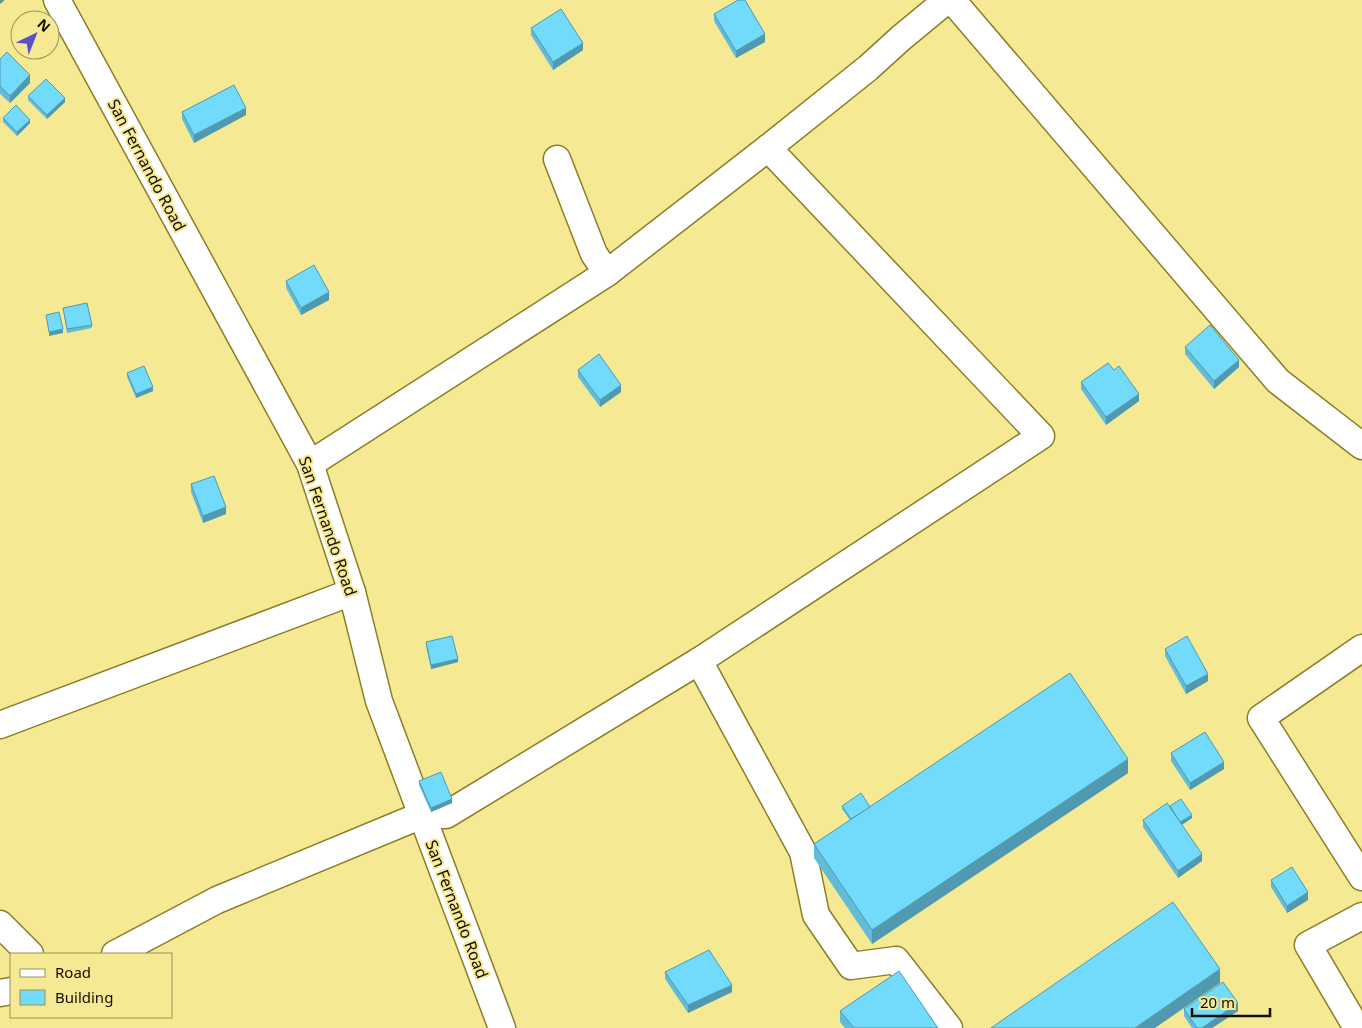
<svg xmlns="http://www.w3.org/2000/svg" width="1362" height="1028" viewBox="0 0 1362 1028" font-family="'Noto Sans',sans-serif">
  <rect width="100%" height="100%" fill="#f5e994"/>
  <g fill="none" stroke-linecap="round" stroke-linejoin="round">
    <defs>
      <g id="minor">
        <polyline points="57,0 310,464 352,592 379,701 502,1028"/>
        <polyline points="952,0 1278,381 1362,446"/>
        <polyline points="557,159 594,254 607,273"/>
        <polyline points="310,464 607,273 768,148 868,68 901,38 947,0"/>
        <polyline points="1362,648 1261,718 1362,877"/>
        <polyline points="699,661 803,852 816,915 851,966 896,960 949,1028"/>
        <polyline points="0,725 352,592"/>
        <polyline points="0,924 30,954"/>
        <polyline points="115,954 217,900 422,815 446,815 699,661 1041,436 768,148"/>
        <polyline points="0,993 11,991"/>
        <polyline points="1357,1028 1308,945 1362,916"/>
      </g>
    </defs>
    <use href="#minor" stroke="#8b7e27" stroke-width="29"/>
    <use href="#minor" stroke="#fff" stroke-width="26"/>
  </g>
  <g fill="#62bbd7">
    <polygon points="714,14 765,42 736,58 714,21"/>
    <polygon points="531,28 583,50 553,70 531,35"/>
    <polygon points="0,59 30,83 10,103 0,94"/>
    <polygon points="28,96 65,102 47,119 28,100"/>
    <polygon points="182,112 246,115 194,143 182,119"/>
    <polygon points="3,118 30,123 17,136 3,122"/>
    <polygon points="286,281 329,300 301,315 286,288"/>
    <polygon points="63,308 92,325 92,328 67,333"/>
    <polygon points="1185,347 1239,367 1214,389 1185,354"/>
    <polygon points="578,370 621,392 600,407 578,377"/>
    <polygon points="127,373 153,391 136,398 127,377"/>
    <polygon points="1081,382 1139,401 1106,425 1081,389"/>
    <polygon points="191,484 226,514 203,523 191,492"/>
    <polygon points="426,642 458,662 431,669 426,646"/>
    <polygon points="1165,649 1208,681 1186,694 1165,656"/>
    <polygon points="1171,753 1224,769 1190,790 1171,761"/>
    <polygon points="1128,773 872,944 814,858 814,844 850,820 842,809 842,806 870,807"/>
    <polygon points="419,781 452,803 431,812 419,785"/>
    <polygon points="1170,807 1192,818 1182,825 1202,861 1178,878 1143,827 1143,820"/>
    <polygon points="1271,880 1308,900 1287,913 1271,887"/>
    <polygon points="665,972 732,992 688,1013 665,979"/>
    <polygon points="1184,1009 1238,1011 1212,1028 1192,1028 1184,1016"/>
    <polygon points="840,1011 938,1028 845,1028 840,1022"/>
  </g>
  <g fill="#5099af">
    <polygon points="0,0 4,0 4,1 0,4"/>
    <polygon points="765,34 765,42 736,58 736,51"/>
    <polygon points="583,43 583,50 553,70 553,62"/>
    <polygon points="30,75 30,83 10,103 10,96"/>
    <polygon points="65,98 65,102 47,119 47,115"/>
    <polygon points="246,108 246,115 194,143 194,135"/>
    <polygon points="30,120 30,123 17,136 17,132"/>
    <polygon points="329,292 329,300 301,315 301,308"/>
    <polygon points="63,329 63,333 49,336 49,332"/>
    <polygon points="1239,360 1239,367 1214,389 1214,381"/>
    <polygon points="621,385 621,392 600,407 600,400"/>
    <polygon points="153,387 153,391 136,398 136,394"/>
    <polygon points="1139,394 1139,401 1106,425 1106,417"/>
    <polygon points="226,507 226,514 203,523 203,516"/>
    <polygon points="458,659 458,662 431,669 431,665"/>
    <polygon points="1208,674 1208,681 1186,694 1186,686"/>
    <polygon points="1128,759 1128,773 872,944 872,930"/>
    <polygon points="1224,762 1224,769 1190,790 1190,783"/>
    <polygon points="452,799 452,803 431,812 431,808"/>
    <polygon points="1192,815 1192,818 1180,826 1180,822"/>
    <polygon points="1202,854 1202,861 1178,878 1178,871"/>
    <polygon points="1308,892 1308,900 1287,913 1287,906"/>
    <polygon points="1220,969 1220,983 1155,1028 1135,1028"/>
    <polygon points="732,985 732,992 688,1013 688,1005"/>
    <polygon points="1238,1003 1238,1011 1212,1028 1202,1028"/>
  </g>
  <g fill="#72dafa" stroke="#5099af">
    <polygon points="738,0 745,0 765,34 736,51 714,14"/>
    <polygon points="561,9 583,43 553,62 531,28"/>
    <polygon points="7,52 30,75 10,96 0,86 0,59"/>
    <polygon points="46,79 65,98 47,115 28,96"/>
    <polygon points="234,85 246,108 194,135 182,112"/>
    <polygon points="16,105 30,120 17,132 3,118"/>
    <polygon points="314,265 329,292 301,308 286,281"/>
    <polygon points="87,303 92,325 67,329 63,308"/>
    <polygon points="59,312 63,329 49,332 46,315"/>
    <polygon points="1210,325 1239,360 1214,381 1185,347"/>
    <polygon points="599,354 621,385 600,400 578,370"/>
    <polygon points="1108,363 1114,370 1119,366 1139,394 1106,417 1081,382"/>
    <polygon points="144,366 153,387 136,394 127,373"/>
    <polygon points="214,476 226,507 203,516 191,484"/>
    <polygon points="452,636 458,659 431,665 426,642"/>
    <polygon points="1187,636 1208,674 1186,686 1165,649"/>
    <polygon points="1070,673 1128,759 872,930 814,844"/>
    <polygon points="1205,732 1224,762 1190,783 1171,753"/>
    <polygon points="441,772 452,799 431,808 419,781"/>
    <polygon points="861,793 870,807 851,819 842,806"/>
    <polygon points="1181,799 1192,815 1180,822 1170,806"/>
    <polygon points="1167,803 1202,854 1178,871 1143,820"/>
    <polygon points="1292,867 1308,892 1287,906 1271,880"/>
    <polygon points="1173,902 1220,969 1135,1028 991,1028"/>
    <polygon points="709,950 732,985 688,1005 665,972"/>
    <polygon points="899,971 938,1028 854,1028 840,1011"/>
    <polygon points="1223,982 1238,1003 1202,1028 1197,1028 1184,1009"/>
  </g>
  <g text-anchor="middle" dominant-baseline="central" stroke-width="4" stroke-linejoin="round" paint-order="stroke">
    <g font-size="16" fill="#141000" stroke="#f5e994">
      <text transform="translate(147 165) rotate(62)">San Fernando Road</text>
      <text transform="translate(328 526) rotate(71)">San Fernando Road</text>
      <text transform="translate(457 909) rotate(69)">San Fernando Road</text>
    </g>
  </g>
  <rect x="10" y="953" width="162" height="65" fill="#f5e994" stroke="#9b9259"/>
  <rect x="20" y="969" width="25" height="8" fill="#ffffff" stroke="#9b9259"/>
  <text x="55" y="978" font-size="15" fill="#141000">Road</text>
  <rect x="20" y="990" width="25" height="15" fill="#72dafa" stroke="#9b9259"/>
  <text x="55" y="1003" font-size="15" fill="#141000">Building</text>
  <g transform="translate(35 35) rotate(43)"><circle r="24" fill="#f5e994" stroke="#9b9259"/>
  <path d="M0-4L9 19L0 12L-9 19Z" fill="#5951c9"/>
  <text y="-8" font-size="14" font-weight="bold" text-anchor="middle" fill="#141000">N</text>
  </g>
  <path d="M1192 1008v8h78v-8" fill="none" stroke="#141000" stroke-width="2.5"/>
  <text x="1200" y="1008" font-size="15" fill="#141000" stroke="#f5e994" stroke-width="4" paint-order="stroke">20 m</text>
</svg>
